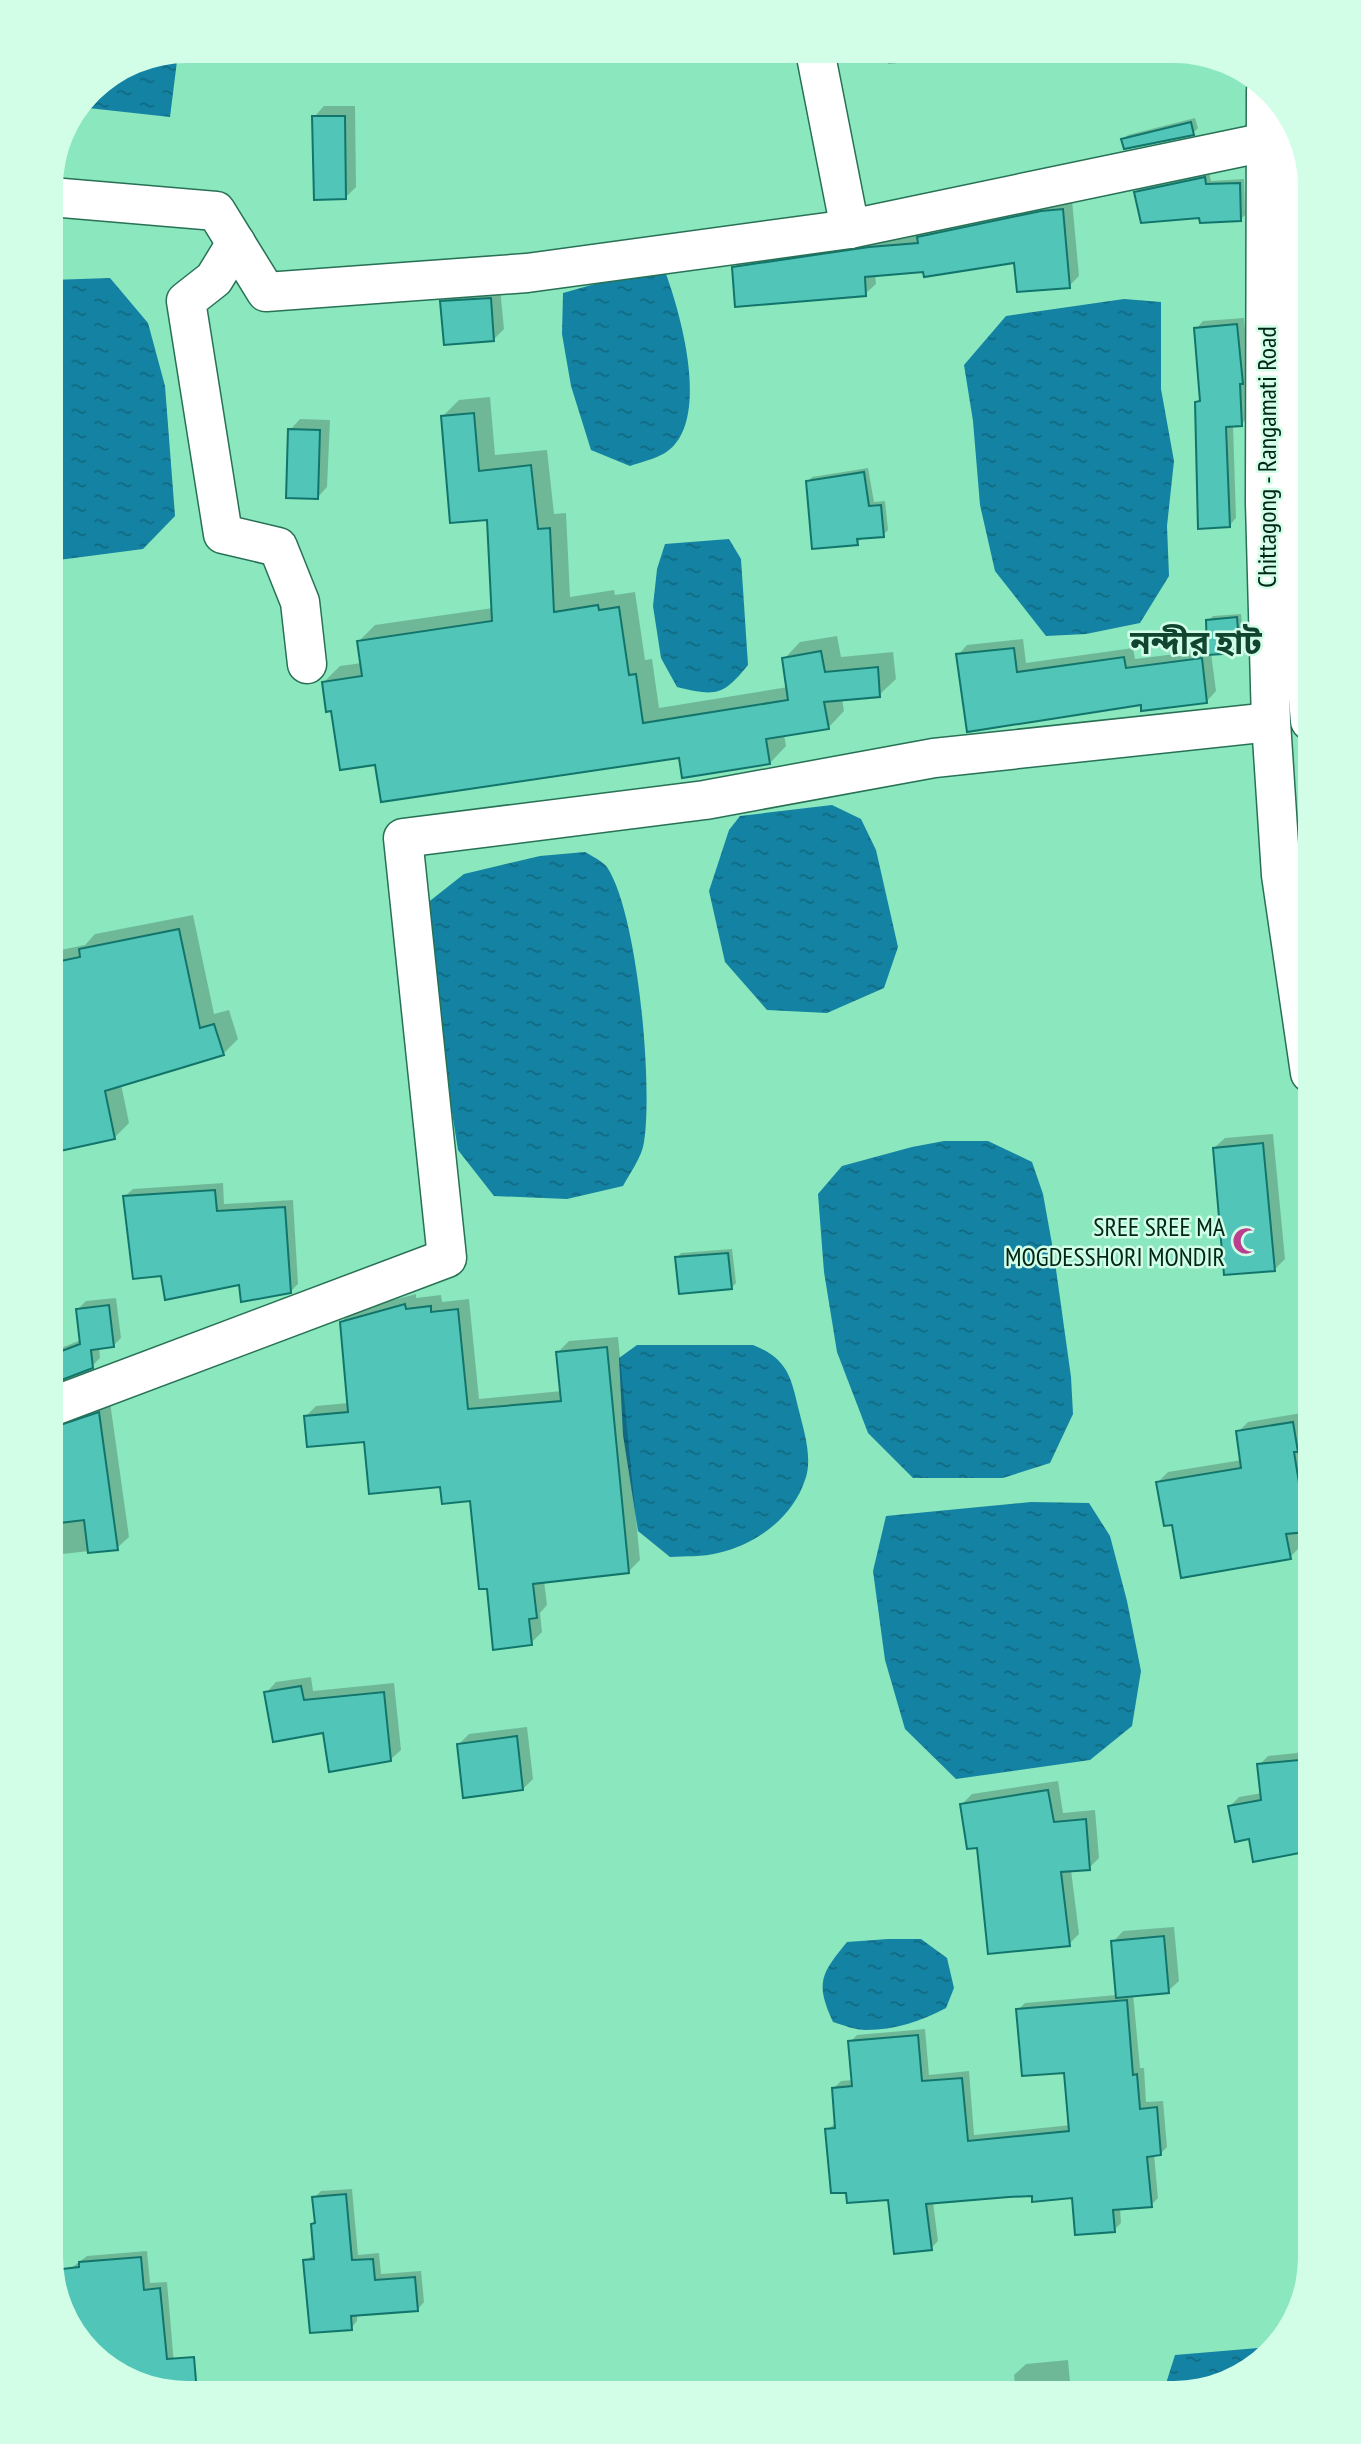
<svg xmlns="http://www.w3.org/2000/svg" width="1361" height="2444" viewBox="0 0 1361 2444" font-family="'PT Sans Narrow','Noto Sans Bengali',sans-serif">
  <defs>
    <pattern id="water-ripples" width="26" height="14" patternUnits="userSpaceOnUse" patternTransform="scale(1.75)"><rect width="26" height="14" fill="#1482a2"/><path d="M2 4q2-2 4 0t4 0M15 11q2-2 4 0t4 0" fill="none" stroke="#106a83"/></pattern>
  </defs>
  <rect width="100%" height="100%" fill="#8ae7be"/>
  <g fill="url(#water-ripples)">
    <polygon points="178,53 170,117 79,107 91,90 135,61"/>
    <path d="M666 274C681 315 712 424 665 453 655 459 641 462 630 466L591 450 571 386 562 334 563 293 623 276Z"/>
    <polygon points="110,278 148,323 165,386 175,516 143,549 51,561 51,280"/>
    <polygon points="1124,299 1161,302 1161,389 1174,461 1167,526 1169,576 1140,623 1086,634 1046,636 995,571 980,505 973,421 964,365 1006,316"/>
    <path d="M729 539 741 559 748 665C722 697 715 696 677 687L661 658 653 606 657 569 665 544Z"/>
    <polygon points="832,805 861,819 876,850 898,947 884,988 827,1013 767,1010 725,962 709,891 729,830 740,816"/>
    <path d="M585 852C592 856 602 861 607 867 638 914 653 1086 644 1142 642 1157 630 1173 623 1186L567 1199 494 1196 458 1150 444 1062 426 904 464 874 540 856Z"/>
    <polygon points="944,1141 988,1141 1032,1162 1043,1194 1054,1255 1071,1377 1073,1414 1050,1463 1003,1478 913,1478 868,1433 837,1352 824,1272 818,1194 842,1166 912,1147"/>
    <path d="M637 1345H753C788 1359 791 1377 799 1411 804 1431 813 1459 805 1480 793 1517 756 1545 718 1553 703 1557 685 1556 670 1557L638 1531 623 1435 619 1358Z"/>
    <polygon points="1031,1502 1089,1503 1110,1536 1127,1601 1141,1671 1132,1726 1090,1760 956,1779 905,1729 885,1660 873,1571 886,1516"/>
    <path d="M888 1939H921L947 1958 954 1988 946 2008C921 2021 895 2030 866 2030 855 2030 843 2025 833 2022 815 1982 821 1974 847 1942Z"/>
    <polygon points="1270,2347 1227,2383 1175,2393 1163,2393 1175,2355"/>
  </g>
  <g fill="#0003">
    <polygon points="887,51 956,51 949,58 888,64"/>
    <polygon points="324,106 355,106 356,187 346,197 314,117"/>
    <polygon points="1195,118 1198,128 1193,133 1123,140 1128,135"/>
    <polygon points="1209,173 1211,181 1244,179 1245,215 1241,219 1201,216 1135,193 1140,188"/>
    <polygon points="1072,200 1079,276 1069,286 1016,261 875,274 876,284 865,294 733,268 744,258 881,238 923,234 929,228"/>
    <polygon points="500,288 504,329 494,339 441,302 452,292"/>
    <polygon points="1244,318 1249,375 1248,417 1241,424 1233,425 1236,518 1229,526 1197,402 1202,397 1196,329 1203,321"/>
    <polygon points="490,397 495,455 547,450 554,514 566,513 570,597 614,590 615,595 635,592 645,660 652,659 659,708 788,687 784,659 800,642 837,636 841,657 893,652 896,679 879,695 842,699 844,711 828,728 784,735 786,746 770,763 680,756 377,763 333,709 324,682 340,666 362,663 359,641 375,625 493,608 489,518 443,416 459,400"/>
    <polygon points="300,419 330,420 327,487 317,498 290,430"/>
    <polygon points="868,468 874,502 885,501 888,530 883,535 862,538 857,543 808,482 812,477"/>
    <polygon points="1241,614 1244,647 1239,652 1211,653 1216,691 1207,701 1142,703 968,730 958,655 967,645 1023,639 1026,663 1133,648 1135,659 1208,650 1208,621 1213,616"/>
    <polygon points="193,915 214,1014 229,1010 238,1039 223,1054 121,1084 129,1123 115,1137 51,1151 51,952 85,945 95,934"/>
    <polygon points="1273,1134 1285,1259 1275,1269 1214,1148 1225,1138"/>
    <polygon points="223,1183 224,1204 293,1200 298,1284 290,1292 163,1274 125,1196 133,1189"/>
    <polygon points="732,1249 736,1283 731,1288 677,1258 681,1253"/>
    <polygon points="416,1294 416,1298 441,1295 442,1302 469,1299 479,1399 562,1391 558,1352 569,1341 618,1337 640,1560 629,1571 544,1581 547,1605 540,1613 542,1632 531,1643 489,1587 471,1499 442,1485 366,1440 305,1417 316,1406 348,1403 341,1322 353,1311"/>
    <polygon points="116,1298 121,1338 113,1346 99,1347 100,1358 92,1366 51,1382 51,1352 81,1340 78,1309 86,1301"/>
    <polygon points="110,1402 129,1537 117,1548 53,1555 51,1535 51,1420"/>
    <polygon points="1302,1413 1307,1440 1303,1444 1310,1484 1310,1526 1306,1530 1297,1531 1300,1547 1290,1557 1173,1523 1158,1482 1168,1472 1242,1460 1238,1432 1248,1422"/>
    <polygon points="311,1677 313,1691 394,1683 401,1750 390,1760 325,1731 266,1693 276,1682"/>
    <polygon points="527,1727 533,1779 523,1789 459,1744 469,1734"/>
    <polygon points="1310,1742 1310,1849 1255,1860 1250,1837 1230,1806 1239,1797 1262,1793 1259,1765 1268,1756 1297,1753 1306,1743"/>
    <polygon points="1058,1781 1063,1813 1095,1810 1099,1858 1089,1868 1071,1870 1079,1934 1069,1944 979,1846 962,1804 972,1794"/>
    <polygon points="1174,1927 1179,1981 1168,1991 1133,1994 1140,2068 1144,2068 1146,2102 1163,2101 1167,2147 1160,2154 1154,2154 1158,2198 1151,2205 1120,2208 1121,2223 1114,2230 1073,2196 1033,2194 933,2202 938,2241 931,2248 889,2198 847,2191 827,2130 837,2122 834,2088 841,2081 854,2080 850,2042 857,2035 925,2029 929,2075 969,2071 974,2135 1071,2125 1066,2071 1018,2010 1025,2003 1117,1995 1113,1942 1123,1931"/>
    <polygon points="352,2189 358,2255 379,2253 381,2274 421,2271 424,2302 418,2309 357,2314 357,2321 351,2328 305,2261 315,2254 312,2224 316,2220 314,2198 321,2191"/>
    <polygon points="147,2251 150,2283 167,2282 175,2376 168,2383 152,2384 111,2370 76,2328 70,2269 87,2256"/>
    <polygon points="1068,2360 1071,2393 1016,2393 1014,2375 1026,2364"/>
  </g>
  <g fill="#51c5b7" stroke="#12756b" stroke-width="2">
    <polygon points="312,116 345,116 346,199 314,200"/>
    <polygon points="1191,122 1194,135 1124,149 1121,139"/>
    <polygon points="1205,177 1206,184 1240,183 1241,221 1200,223 1199,218 1141,223 1134,192"/>
    <polygon points="1063,209 1070,288 1017,292 1014,263 924,277 923,272 865,277 866,296 735,307 732,267 869,247 918,243 917,237 1041,211"/>
    <polygon points="491,298 494,341 444,345 440,301"/>
    <polygon points="1237,324 1243,384 1240,384 1242,426 1226,427 1230,527 1198,529 1195,402 1200,401 1194,328"/>
    <polygon points="474,413 479,471 531,465 538,529 550,528 554,612 598,605 599,610 619,607 629,675 636,674 643,723 788,700 782,658 821,651 825,672 878,667 880,697 824,702 829,729 766,739 770,764 682,778 679,758 381,802 375,765 340,770 331,711 326,712 322,682 362,676 357,641 492,621 487,520 450,523 441,416"/>
    <polygon points="288,429 320,430 318,499 286,498"/>
    <polygon points="864,472 869,506 881,505 884,537 857,539 858,545 812,549 806,481"/>
    <polygon points="1237,617 1240,653 1207,655 1206,620"/>
    <polygon points="1014,648 1017,672 1124,657 1126,668 1202,658 1207,703 1141,711 1141,705 967,732 956,654"/>
    <polygon points="179,929 200,1028 214,1024 224,1055 105,1091 115,1139 51,1153 51,963 80,957 79,949"/>
    <polygon points="1263,1143 1275,1271 1224,1275 1213,1148"/>
    <polygon points="215,1190 217,1211 285,1207 291,1293 241,1302 239,1285 165,1300 161,1276 133,1279 123,1196"/>
    <polygon points="728,1253 732,1289 679,1294 675,1257"/>
    <polygon points="405,1304 406,1309 431,1306 431,1312 458,1309 468,1409 561,1401 556,1352 607,1347 629,1573 533,1584 537,1618 529,1619 532,1645 493,1650 487,1589 479,1589 470,1501 442,1504 440,1487 369,1494 364,1442 307,1447 304,1416 348,1412 340,1322"/>
    <polygon points="109,1305 114,1347 91,1350 93,1368 51,1384 51,1355 80,1344 76,1309"/>
    <polygon points="99,1412 118,1550 88,1553 84,1520 51,1524 51,1428"/>
    <polygon points="1293,1422 1298,1452 1294,1452 1307,1532 1286,1534 1291,1559 1181,1578 1172,1525 1164,1526 1156,1482 1241,1468 1236,1431"/>
    <polygon points="301,1686 304,1700 384,1692 391,1761 329,1772 323,1733 273,1742 264,1692"/>
    <polygon points="517,1736 523,1790 463,1798 457,1744"/>
    <polygon points="1310,1759 1310,1851 1253,1862 1249,1839 1235,1842 1228,1806 1261,1800 1257,1764"/>
    <polygon points="1048,1790 1054,1822 1086,1819 1090,1870 1061,1872 1070,1946 988,1954 977,1848 967,1849 960,1804"/>
    <polygon points="1164,1936 1169,1993 1116,1998 1111,1941"/>
    <polygon points="1127,2000 1133,2075 1137,2074 1140,2109 1157,2107 1161,2155 1147,2157 1152,2207 1113,2210 1115,2232 1075,2235 1072,2198 1032,2202 1032,2196 1009,2197 926,2204 932,2250 894,2254 888,2200 847,2203 846,2193 831,2193 825,2129 835,2128 832,2088 852,2086 848,2041 918,2035 922,2081 962,2078 968,2141 1069,2131 1064,2073 1022,2076 1016,2009"/>
    <polygon points="346,2194 352,2260 373,2259 375,2280 415,2277 418,2311 351,2316 352,2330 310,2333 303,2260 314,2259 311,2224 315,2223 312,2197"/>
    <polygon points="141,2257 144,2290 160,2288 167,2359 194,2357 197,2393 178,2393 111,2370 61,2310 53,2270 79,2267 79,2262"/>
  </g>
  <g fill="none" stroke-linecap="round" stroke-linejoin="round">
    <defs>
      <g id="minor">
        <polyline points="815,51 850,229"/>
        <polyline points="51,197 216,211 266,292 527,273 850,229 1266,142"/>
        <polyline points="236,243 214,279 186,301 223,534 278,547 300,602 307,664"/>
        <polyline points="51,1407 447,1258 403,838 705,800 934,758 1271,722"/>
      </g>
      <g id="highway">
        <polyline points="1266,90 1265,503 1271,722 1281,875 1310,1073"/>
        <path d="M1297 131C1297 328 1292 525 1310 721"/>
      </g>
    </defs>
    <use href="#minor" stroke="#287155" stroke-width="41"/>
    <use href="#highway" stroke="#287155" stroke-width="41"/>
    <use href="#minor" stroke="#fff" stroke-width="38"/>
    <use href="#highway" stroke="#fff" stroke-width="38"/>
  </g>
  <defs>
    <symbol id="mosque-bare" viewBox="-9 -9 18 18"><path d="M3.5-4.9A6 6 0 1 0 3.5 4.9A5 5 0 1 1 3.5-4.9Z" fill="#ba3f8f" stroke="#d2fee8" stroke-width="2.5" paint-order="stroke"/></symbol>
  </defs>
  <g fill-rule="evenodd">
    <use href="#mosque-bare" x="1227" y="1222" width="38" height="38"/>
  </g>
  <g text-anchor="middle" dominant-baseline="central" stroke-width="5" stroke-linejoin="round" paint-order="stroke">
    <g font-size="26" fill="#002617" stroke="#d2fee8">
      <text transform="translate(1266 457) rotate(-90)">Chittagong - Rangamati Road</text>
    </g>
    <g font-size="26" fill="#002617" stroke="#d2fee8" text-anchor="end">
      <text x="1225" y="1226">SREE SREE MA<tspan x="1225" dy="30">MOGDESSHORI MONDIR</tspan></text>
    </g>
    <g font-size="33" font-weight="bold" fill="#114531" stroke="#d2fee8">
      <text x="1196" y="641">নন্দীর হাট</text>
    </g>
  </g>
  <path d="M0 0H1361V2444H0ZM187 63H1174A124 124 0 0 1 1298 187V2257A124 124 0 0 1 1174 2381H187A124 124 0 0 1 63 2257V187A124 124 0 0 1 187 63Z" fill="#d2fee8" fill-rule="evenodd"/>
</svg>
